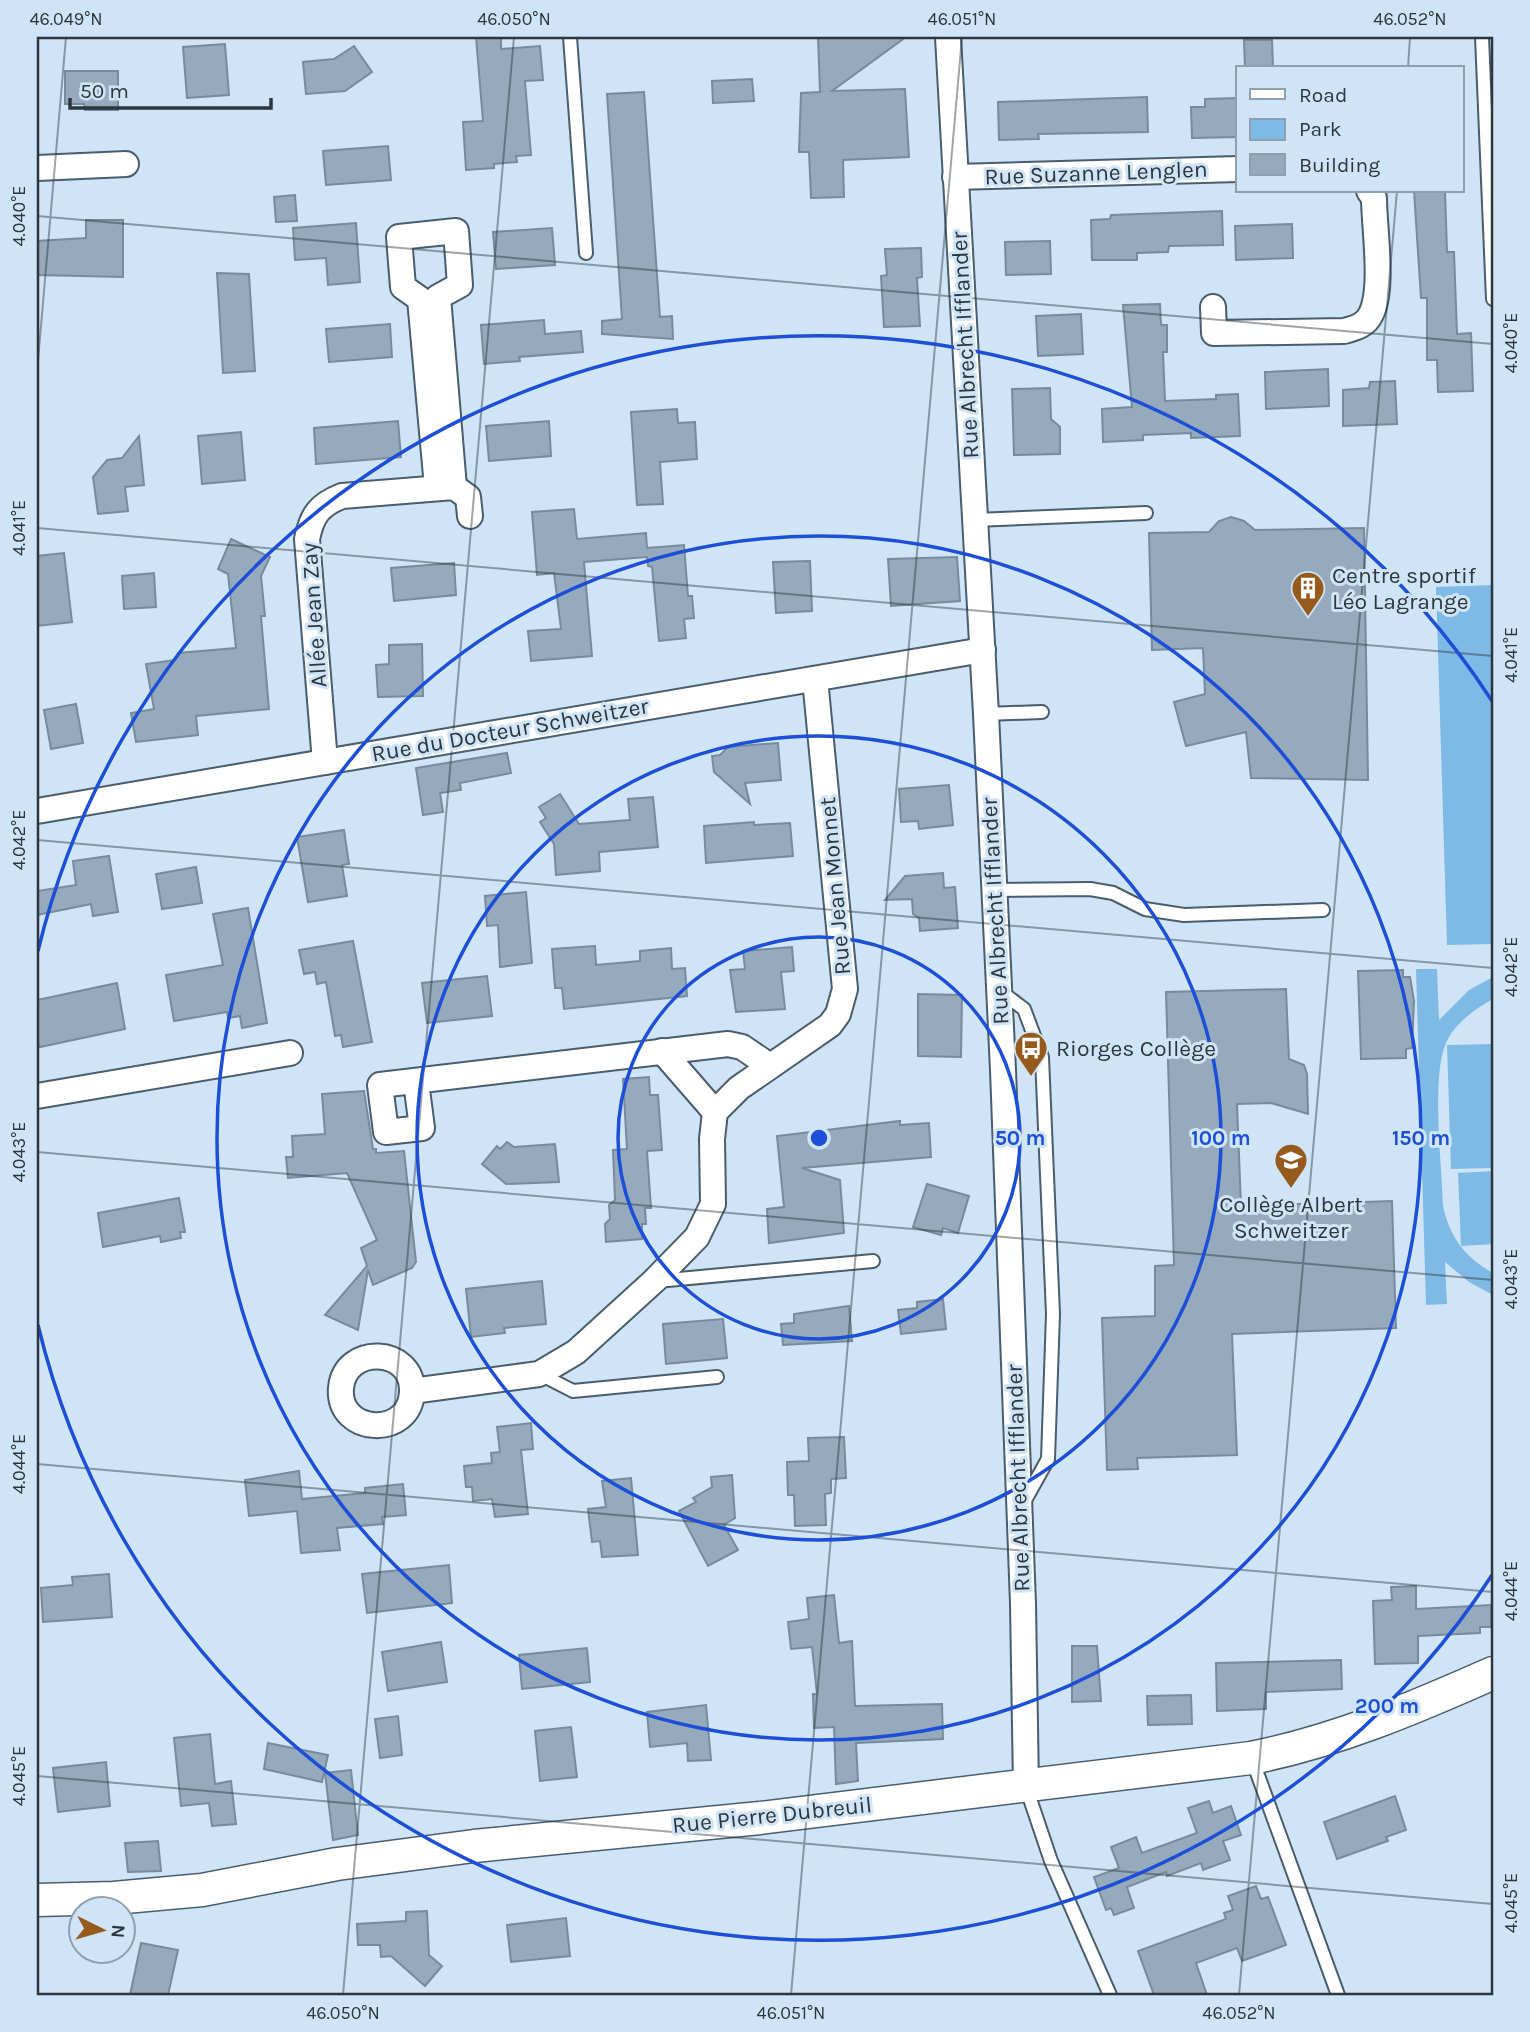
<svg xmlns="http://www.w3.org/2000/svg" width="1530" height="2032" viewBox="0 0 1530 2032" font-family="Karla,sans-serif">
  <rect width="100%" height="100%" fill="#cfe5f7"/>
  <g fill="#7fb9e5">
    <polygon points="1493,585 1493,944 1447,945 1436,587"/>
    <path d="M1416 969H1437L1439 1020 1469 990 1493 977V999C1475 1009 1455 1023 1446 1043 1431 1077 1442 1166 1443 1206 1450 1238 1465 1257 1493 1273V1295L1469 1282 1445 1262 1447 1304 1426 1305Z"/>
    <polygon points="1493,1044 1493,1168 1451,1169 1447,1045"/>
    <polygon points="1493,1171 1493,1244 1461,1246 1458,1173"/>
  </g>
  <g fill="#95aabc" stroke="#768b9b" stroke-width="2">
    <polygon points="476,37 501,37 501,49 540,46 543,80 525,81 531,155 516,156 517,162 494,164 494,168 466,170 463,122 483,121"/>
    <polygon points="818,37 906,37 832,91 905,89 909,157 843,160 844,197 811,198 809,152 799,152 801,93 820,92"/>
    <polygon points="1244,40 1272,40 1273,68 1245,68"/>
    <polygon points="225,44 229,95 187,98 183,47"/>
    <polygon points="354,46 372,72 345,91 306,94 303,62 334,59"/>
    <polygon points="65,71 118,71 118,110 85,110 84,104 65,104"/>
    <polygon points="752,79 754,101 713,103 712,81"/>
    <polygon points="644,92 660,317 672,316 673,339 602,334 602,321 622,319 607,94"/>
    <polygon points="1147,97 1148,132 1038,134 1039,139 999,140 998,102"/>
    <polygon points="1238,98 1238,137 1192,138 1191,107 1205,107 1205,99"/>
    <polygon points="388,146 391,180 326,185 323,151"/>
    <polygon points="1414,191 1445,191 1447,252 1454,252 1457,334 1471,333 1473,391 1438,392 1437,360 1427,360 1427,298 1421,298"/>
    <polygon points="295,195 297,221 276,222 274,197"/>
    <polygon points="1222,211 1223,245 1169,246 1168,252 1137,253 1137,260 1092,260 1091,220 1110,219 1111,215"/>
    <polygon points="86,220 123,220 123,277 37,275 37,241 86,238"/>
    <polygon points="356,223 360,282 328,285 326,258 295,260 293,228"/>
    <polygon points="1292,224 1293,258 1236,260 1235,226"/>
    <polygon points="552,228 555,265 496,269 493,232"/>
    <polygon points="1050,241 1051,274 1006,275 1005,242"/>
    <polygon points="921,248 922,277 917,278 920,326 884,327 881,276 887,275 885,249"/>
    <polygon points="217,273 249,274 255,371 223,373"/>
    <polygon points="1160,304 1161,325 1167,325 1167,352 1163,352 1165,401 1216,399 1216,395 1238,394 1240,436 1191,438 1191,433 1143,435 1143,440 1103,442 1102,409 1132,407 1123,305"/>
    <polygon points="1081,314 1083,354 1038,356 1036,316"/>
    <polygon points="544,320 545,334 581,331 583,352 519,357 520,361 484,364 481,325"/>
    <polygon points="390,324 392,357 329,362 326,329"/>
    <polygon points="1328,369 1329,406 1266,409 1265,372"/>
    <polygon points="1395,381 1397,424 1343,426 1343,390 1369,388 1370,382"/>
    <polygon points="1050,388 1051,419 1060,427 1060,454 1014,455 1012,389"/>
    <polygon points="677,409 678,423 695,422 697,459 660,462 663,504 637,505 631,412"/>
    <polygon points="398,421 401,457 316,464 314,428"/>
    <polygon points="549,421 551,456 489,461 486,426"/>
    <polygon points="241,432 245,480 202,484 198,436"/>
    <polygon points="139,436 144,485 125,487 128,511 98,514 93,477 107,460 122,458"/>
    <polygon points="574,509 577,539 646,533 647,548 684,545 688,596 692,596 694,618 684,619 686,638 659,641 652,567 648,566 647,557 584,562 592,656 531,661 528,631 561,629 554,573 537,575 532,512"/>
    <polygon points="1231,517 1244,521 1255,530 1364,528 1368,780 1251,778 1246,732 1186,746 1174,702 1205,694 1203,648 1152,650 1149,533 1209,532 1219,521"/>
    <polygon points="231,539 270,557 261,576 265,616 261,616 269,709 196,716 198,735 136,742 131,713 154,709 146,664 175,660 178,653 236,648 228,574 218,569"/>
    <polygon points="64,553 72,622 37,626 37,556"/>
    <polygon points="957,557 960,601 891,606 888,559"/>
    <polygon points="810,561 812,611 776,613 773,562"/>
    <polygon points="454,563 456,595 394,601 391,568"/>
    <polygon points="154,573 156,607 124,609 122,576"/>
    <polygon points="422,644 423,696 378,697 376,665 389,664 389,645"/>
    <polygon points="76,704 83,743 51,749 44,710"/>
    <polygon points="778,743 781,780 745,783 750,804 714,772 712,756 720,755 728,747"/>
    <polygon points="507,753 511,773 460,783 461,790 440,793 443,812 423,815 416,768"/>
    <polygon points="949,785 953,825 919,829 918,821 901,822 899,789"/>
    <polygon points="560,794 579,824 630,820 628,799 653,797 658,847 599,852 600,871 556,875 554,844 540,822 546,818 539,807"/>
    <polygon points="754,822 754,825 790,823 793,856 706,863 704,826"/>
    <polygon points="344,830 349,864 342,865 347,896 308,902 297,837"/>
    <polygon points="109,856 118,912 93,916 91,904 37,915 37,891 76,885 73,861"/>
    <polygon points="196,867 202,903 162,909 156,874"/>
    <polygon points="943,873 944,888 955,887 958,928 920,931 919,918 913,914 912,899 885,900 905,876"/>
    <polygon points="526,892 532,963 500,967 498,925 487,926 485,896"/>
    <polygon points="248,908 267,1023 242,1028 240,1016 228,1018 227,1012 174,1021 166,975 223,965 213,914"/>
    <polygon points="353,941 372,1042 343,1047 341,1035 335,1036 326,982 317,984 315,972 304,974 299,950"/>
    <polygon points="595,946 596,965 640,961 640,951 671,948 672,969 685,968 687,996 564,1009 562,988 555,988 552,949"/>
    <polygon points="792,947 794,971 781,972 785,1009 736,1012 730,970 745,969 743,951"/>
    <polygon points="1403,970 1403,977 1410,977 1414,1001 1412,1048 1406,1049 1406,1058 1361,1059 1358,971"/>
    <polygon points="487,976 492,1016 427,1023 422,983"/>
    <polygon points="117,983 125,1029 40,1047 37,1041 37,1000"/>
    <polygon points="1286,989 1289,1059 1304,1065 1307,1074 1308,1114 1271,1103 1237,1104 1241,1206 1392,1201 1396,1328 1232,1334 1237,1455 1137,1458 1138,1469 1107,1470 1102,1318 1155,1316 1155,1266 1174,1265 1166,992"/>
    <polygon points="918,994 962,995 961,1057 918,1056"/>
    <polygon points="649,1077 650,1095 658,1095 662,1150 647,1151 651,1208 645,1208 646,1224 642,1224 642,1239 606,1242 605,1224 610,1219 609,1205 615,1200 613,1150 627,1149 623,1079"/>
    <polygon points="364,1091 373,1149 376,1149 376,1153 404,1151 416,1262 412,1268 373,1285 368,1270 358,1330 325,1315 367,1266 361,1248 377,1240 347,1173 288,1178 286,1157 293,1157 292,1136 325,1134 322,1094"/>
    <polygon points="900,1121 900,1125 929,1123 931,1157 802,1168 840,1180 844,1233 769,1243 767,1209 784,1207 777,1136"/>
    <polygon points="507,1142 514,1147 555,1144 559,1182 506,1184 482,1164 497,1146 500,1149"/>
    <polygon points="927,1184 969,1196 958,1233 943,1228 941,1235 913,1227"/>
    <polygon points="179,1198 185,1232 180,1232 181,1238 161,1242 160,1236 103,1247 98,1213"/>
    <polygon points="542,1281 546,1324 504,1328 505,1333 471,1337 466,1289"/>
    <polygon points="943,1299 946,1329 901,1334 898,1310 917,1308 917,1302"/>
    <polygon points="849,1306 852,1341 783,1345 781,1324 794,1323 794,1314"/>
    <polygon points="723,1319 727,1358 666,1364 663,1324"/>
    <polygon points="531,1423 533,1449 521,1450 528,1514 495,1517 492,1499 473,1501 472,1487 466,1487 464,1466 492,1463 491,1453 500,1452 497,1427"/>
    <polygon points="844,1437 846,1478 831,1479 831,1493 825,1494 826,1525 795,1526 794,1495 788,1495 787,1462 809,1461 808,1438"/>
    <polygon points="299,1471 302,1499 365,1493 365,1488 403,1484 406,1515 382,1517 383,1524 337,1528 340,1550 301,1553 297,1511 249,1516 245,1480"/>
    <polygon points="732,1475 735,1518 724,1525 738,1550 708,1566 679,1511 696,1502 693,1498 712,1487 711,1477"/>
    <polygon points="631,1478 638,1555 602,1557 600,1541 592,1542 588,1509 606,1507 602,1481"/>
    <polygon points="449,1565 452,1603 367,1613 362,1574"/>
    <polygon points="109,1574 112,1617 43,1622 41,1588 73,1585 72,1577"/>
    <polygon points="1416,1586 1416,1609 1491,1605 1491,1627 1480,1627 1480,1633 1418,1636 1418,1663 1375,1664 1373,1601 1392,1600 1391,1587"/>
    <polygon points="834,1595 839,1643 852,1641 855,1706 942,1704 943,1739 856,1743 858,1781 836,1784 834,1727 814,1728 813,1694 817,1694 812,1647 791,1649 788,1622 809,1619 807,1598"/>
    <polygon points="441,1642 447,1682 388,1691 382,1652"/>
    <polygon points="1072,1646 1097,1646 1101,1701 1072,1702"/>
    <polygon points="587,1648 590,1682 522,1689 519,1655"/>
    <polygon points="1341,1660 1342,1689 1266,1692 1266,1709 1217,1711 1216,1663"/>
    <polygon points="1191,1695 1192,1724 1148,1725 1147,1696"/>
    <polygon points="706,1705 711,1760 688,1761 687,1743 650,1747 647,1712"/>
    <polygon points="398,1716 402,1755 380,1758 375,1719"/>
    <polygon points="571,1727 577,1777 540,1781 535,1731"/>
    <polygon points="210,1734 215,1784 231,1781 236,1824 212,1826 209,1803 181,1806 174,1738"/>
    <polygon points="268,1743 328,1755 322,1782 264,1769"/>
    <polygon points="106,1762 110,1806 58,1812 53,1768"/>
    <polygon points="351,1770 358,1835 333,1840 325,1773"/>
    <polygon points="1395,1796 1406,1830 1386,1837 1388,1841 1337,1859 1324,1822"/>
    <polygon points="1209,1801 1213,1813 1231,1806 1241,1835 1223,1841 1230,1860 1203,1870 1201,1863 1167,1876 1166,1872 1127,1887 1134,1908 1114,1915 1111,1908 1106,1910 1094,1877 1119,1868 1111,1847 1136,1837 1142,1853 1197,1833 1188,1808"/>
    <polygon points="158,1841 161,1871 128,1872 125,1843"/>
    <polygon points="1256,1886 1261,1899 1268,1897 1286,1945 1242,1961 1237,1948 1196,1963 1207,1995 1154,1995 1138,1951 1226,1919 1224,1913 1233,1910 1228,1896"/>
    <polygon points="427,1911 429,1955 442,1966 425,1986 391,1956 381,1957 380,1945 358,1945 357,1924 406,1921 406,1912"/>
    <polygon points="566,1918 570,1956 511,1962 507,1925"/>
    <polygon points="141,1943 178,1950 168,1995 130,1995"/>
  </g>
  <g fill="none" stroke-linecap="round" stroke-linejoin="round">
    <defs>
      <g id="service">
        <polyline points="570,37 586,253"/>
        <polyline points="1482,37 1493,299"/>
        <polyline points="975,520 1146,513"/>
        <polyline points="986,714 1042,712"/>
        <polyline points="994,890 1090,889 1113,893 1145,909 1184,915 1323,910"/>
        <polyline points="999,990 1024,1009 1042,1057 1046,1152 1053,1314 1048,1459 1024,1502"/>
        <polyline points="657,1281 873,1261"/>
        <polyline points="540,1374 573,1391 717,1377"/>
        <polyline points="1252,1759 1338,1995"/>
        <polyline points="1026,1787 1051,1861 1110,1995"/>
      </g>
      <g id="minor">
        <polyline points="948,37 986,714 1003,1070 1023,1604 1026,1787"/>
        <polyline points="37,168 126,164"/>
        <polyline points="955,177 1238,169"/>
        <path d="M1213 307 1214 333 1344 331C1356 328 1366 325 1371 314 1384 288 1374 227 1374 198L1369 191"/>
        <polyline points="437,487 420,299 403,287 399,237 456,231 460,285 438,297 454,487"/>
        <path d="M325 762 307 539C312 515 319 505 342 496L454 487 468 497 470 516"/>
        <polyline points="37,811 983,650"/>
        <polyline points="662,1051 715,1112"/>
        <polyline points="416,1082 422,1128 386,1132 380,1085 728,1044 742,1047 770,1066"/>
        <polyline points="37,1096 290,1053"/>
        <path d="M412 1391C413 1347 345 1344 341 1388 337 1435 411 1439 412 1391L539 1374 576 1352 654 1281 697 1237 713 1204 712 1139 715 1112 739 1088 830 1025 838 1014 845 989 815 679"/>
      </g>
      <path id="tertiary" d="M37 1900 114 1898 202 1890 337 1864 474 1846 760 1818 1251 1758C1337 1741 1414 1708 1493 1673"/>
    </defs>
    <use href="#service" stroke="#495d6c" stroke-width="16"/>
    <use href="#minor" stroke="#495d6c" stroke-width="28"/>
    <use href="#tertiary" stroke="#495d6c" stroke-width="35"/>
    <use href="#service" stroke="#fff" stroke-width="12"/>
    <use href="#minor" stroke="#fff" stroke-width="24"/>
    <use href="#tertiary" stroke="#fff" stroke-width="32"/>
  </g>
  <path fill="none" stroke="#2d363d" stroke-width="2" stroke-opacity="0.45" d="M1408 68 1410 37M37 216 1493 344M37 372 66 37M37 528 1493 656M37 840 1493 968M37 1152 1493 1280M37 1464 1493 1592M37 1776 1493 1904M343 1995 514 37M791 1995 962 37M1239 1995 1397 191"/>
  <g fill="none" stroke="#1d4ed8" stroke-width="3.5">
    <circle cx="819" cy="1138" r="201"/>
    <circle cx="819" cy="1138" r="402"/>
    <circle cx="819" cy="1138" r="602"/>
    <path d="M1492 1575A803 803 0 0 1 38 1325M38 951A803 803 0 0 1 1492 701"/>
  </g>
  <defs>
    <symbol id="building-pin" viewBox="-11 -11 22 30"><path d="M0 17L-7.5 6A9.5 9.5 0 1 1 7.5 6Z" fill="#965b1c" stroke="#cfe5f7"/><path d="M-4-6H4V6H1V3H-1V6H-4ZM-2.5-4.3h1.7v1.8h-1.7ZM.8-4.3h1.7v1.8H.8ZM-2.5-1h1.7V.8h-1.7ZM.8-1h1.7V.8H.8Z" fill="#fff"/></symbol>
    <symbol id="bus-pin" viewBox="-11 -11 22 30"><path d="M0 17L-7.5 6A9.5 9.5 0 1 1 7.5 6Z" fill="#965b1c" stroke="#cfe5f7"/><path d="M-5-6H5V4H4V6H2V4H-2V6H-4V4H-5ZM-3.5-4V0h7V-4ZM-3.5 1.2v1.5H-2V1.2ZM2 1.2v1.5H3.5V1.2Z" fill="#fff"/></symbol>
    <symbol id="university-pin" viewBox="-11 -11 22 30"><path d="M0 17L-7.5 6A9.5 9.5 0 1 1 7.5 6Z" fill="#965b1c" stroke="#cfe5f7"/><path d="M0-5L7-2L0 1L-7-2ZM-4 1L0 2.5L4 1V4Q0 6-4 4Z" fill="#fff"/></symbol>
  </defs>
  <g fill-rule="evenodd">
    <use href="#building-pin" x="1289" y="569" width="38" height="52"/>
    <use href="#bus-pin" x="1012" y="1029" width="38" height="52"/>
    <use href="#university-pin" x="1272" y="1141" width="38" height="52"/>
  </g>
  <g text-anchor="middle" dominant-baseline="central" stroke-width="6" stroke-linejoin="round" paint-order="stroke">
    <g font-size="23" fill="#2d363d" stroke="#cfe5f7">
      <text transform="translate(1096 173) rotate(-2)">Rue Suzanne Lenglen</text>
      <text transform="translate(965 345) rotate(-93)">Rue Albrecht Ifflander</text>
      <text transform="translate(314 615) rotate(-94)">Allée Jean Zay</text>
      <text transform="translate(510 730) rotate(-10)">Rue du Docteur Schweitzer</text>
      <text transform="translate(835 886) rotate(-95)">Rue Jean Monnet</text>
      <text transform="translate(995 911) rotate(-93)">Rue Albrecht Ifflander</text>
      <text transform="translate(1018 1478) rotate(-92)">Rue Albrecht Ifflander</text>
      <text transform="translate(772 1815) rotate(-6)">Rue Pierre Dubreuil</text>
    </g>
    <g font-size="23" fill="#2d363d" stroke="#cfe5f7" text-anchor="start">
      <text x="1332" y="575">Centre sportif<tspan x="1332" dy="26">Léo Lagrange</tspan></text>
      <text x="1056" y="1048">Riorges Collège</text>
      <text x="1291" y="1204" text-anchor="middle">Collège Albert<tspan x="1291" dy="26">Schweitzer</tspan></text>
    </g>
  </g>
  <circle cx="819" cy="1138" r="10" fill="#1d4ed8" stroke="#cfe5f7" stroke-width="3.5"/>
  <g font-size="21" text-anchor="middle" font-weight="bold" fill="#1d4ed8" stroke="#cfe5f7" stroke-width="6" stroke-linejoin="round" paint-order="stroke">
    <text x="1020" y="1145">50 m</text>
    <text x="1221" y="1145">100 m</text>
    <text x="1421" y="1145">150 m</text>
    <text x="1387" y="1713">200 m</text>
  </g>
  <rect width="1530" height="2032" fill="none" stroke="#cfe5f7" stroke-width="77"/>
  <rect x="1236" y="66" width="228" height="126" fill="#cfe5f7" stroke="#8e9fad" stroke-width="2"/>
  <rect x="1250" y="89" width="35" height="10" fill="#ffffff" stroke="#8e9fad" stroke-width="2"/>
  <text x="1299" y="102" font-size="21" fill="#2d363d">Road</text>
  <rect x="1250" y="119" width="35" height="21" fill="#7fb9e5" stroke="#8e9fad" stroke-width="2"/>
  <text x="1299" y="136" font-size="21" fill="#2d363d">Park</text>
  <rect x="1250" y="154" width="35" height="21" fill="#95aabc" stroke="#8e9fad" stroke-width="2"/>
  <text x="1299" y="172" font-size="21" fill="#2d363d">Building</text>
  <g transform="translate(102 1930) rotate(95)"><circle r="33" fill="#cfe5f7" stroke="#8e9fad" stroke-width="2"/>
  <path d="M0-5L12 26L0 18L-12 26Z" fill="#965b1c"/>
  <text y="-10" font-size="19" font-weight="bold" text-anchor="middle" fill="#2d363d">N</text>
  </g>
  <path d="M70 98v10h201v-10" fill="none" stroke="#2d363d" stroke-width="3.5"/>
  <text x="80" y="98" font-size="21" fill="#2d363d" stroke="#cfe5f7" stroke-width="5" paint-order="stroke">50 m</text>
  <rect x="38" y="38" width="1454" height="1956" fill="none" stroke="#2d363d" stroke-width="2.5"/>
  <g font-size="18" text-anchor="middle" fill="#2d363d">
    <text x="66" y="25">46.049°N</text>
    <text x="514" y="25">46.050°N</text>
    <text x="962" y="25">46.051°N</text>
    <text x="1410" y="25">46.052°N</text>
    <text transform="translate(19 216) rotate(-90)" y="6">4.040°E</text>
    <text transform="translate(1511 343) rotate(-90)" y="6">4.040°E</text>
    <text transform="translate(19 528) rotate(-90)" y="6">4.041°E</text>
    <text transform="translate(1511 655) rotate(-90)" y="6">4.041°E</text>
    <text transform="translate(19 840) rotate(-90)" y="6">4.042°E</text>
    <text transform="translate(1511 967) rotate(-90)" y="6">4.042°E</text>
    <text transform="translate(19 1152) rotate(-90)" y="6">4.043°E</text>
    <text transform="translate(1511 1279) rotate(-90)" y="6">4.043°E</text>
    <text transform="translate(19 1464) rotate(-90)" y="6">4.044°E</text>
    <text transform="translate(1511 1591) rotate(-90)" y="6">4.044°E</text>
    <text transform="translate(19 1776) rotate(-90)" y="6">4.045°E</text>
    <text transform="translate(1511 1903) rotate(-90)" y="6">4.045°E</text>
    <text x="343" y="2019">46.050°N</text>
    <text x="791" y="2019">46.051°N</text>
    <text x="1239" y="2019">46.052°N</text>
  </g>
</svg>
